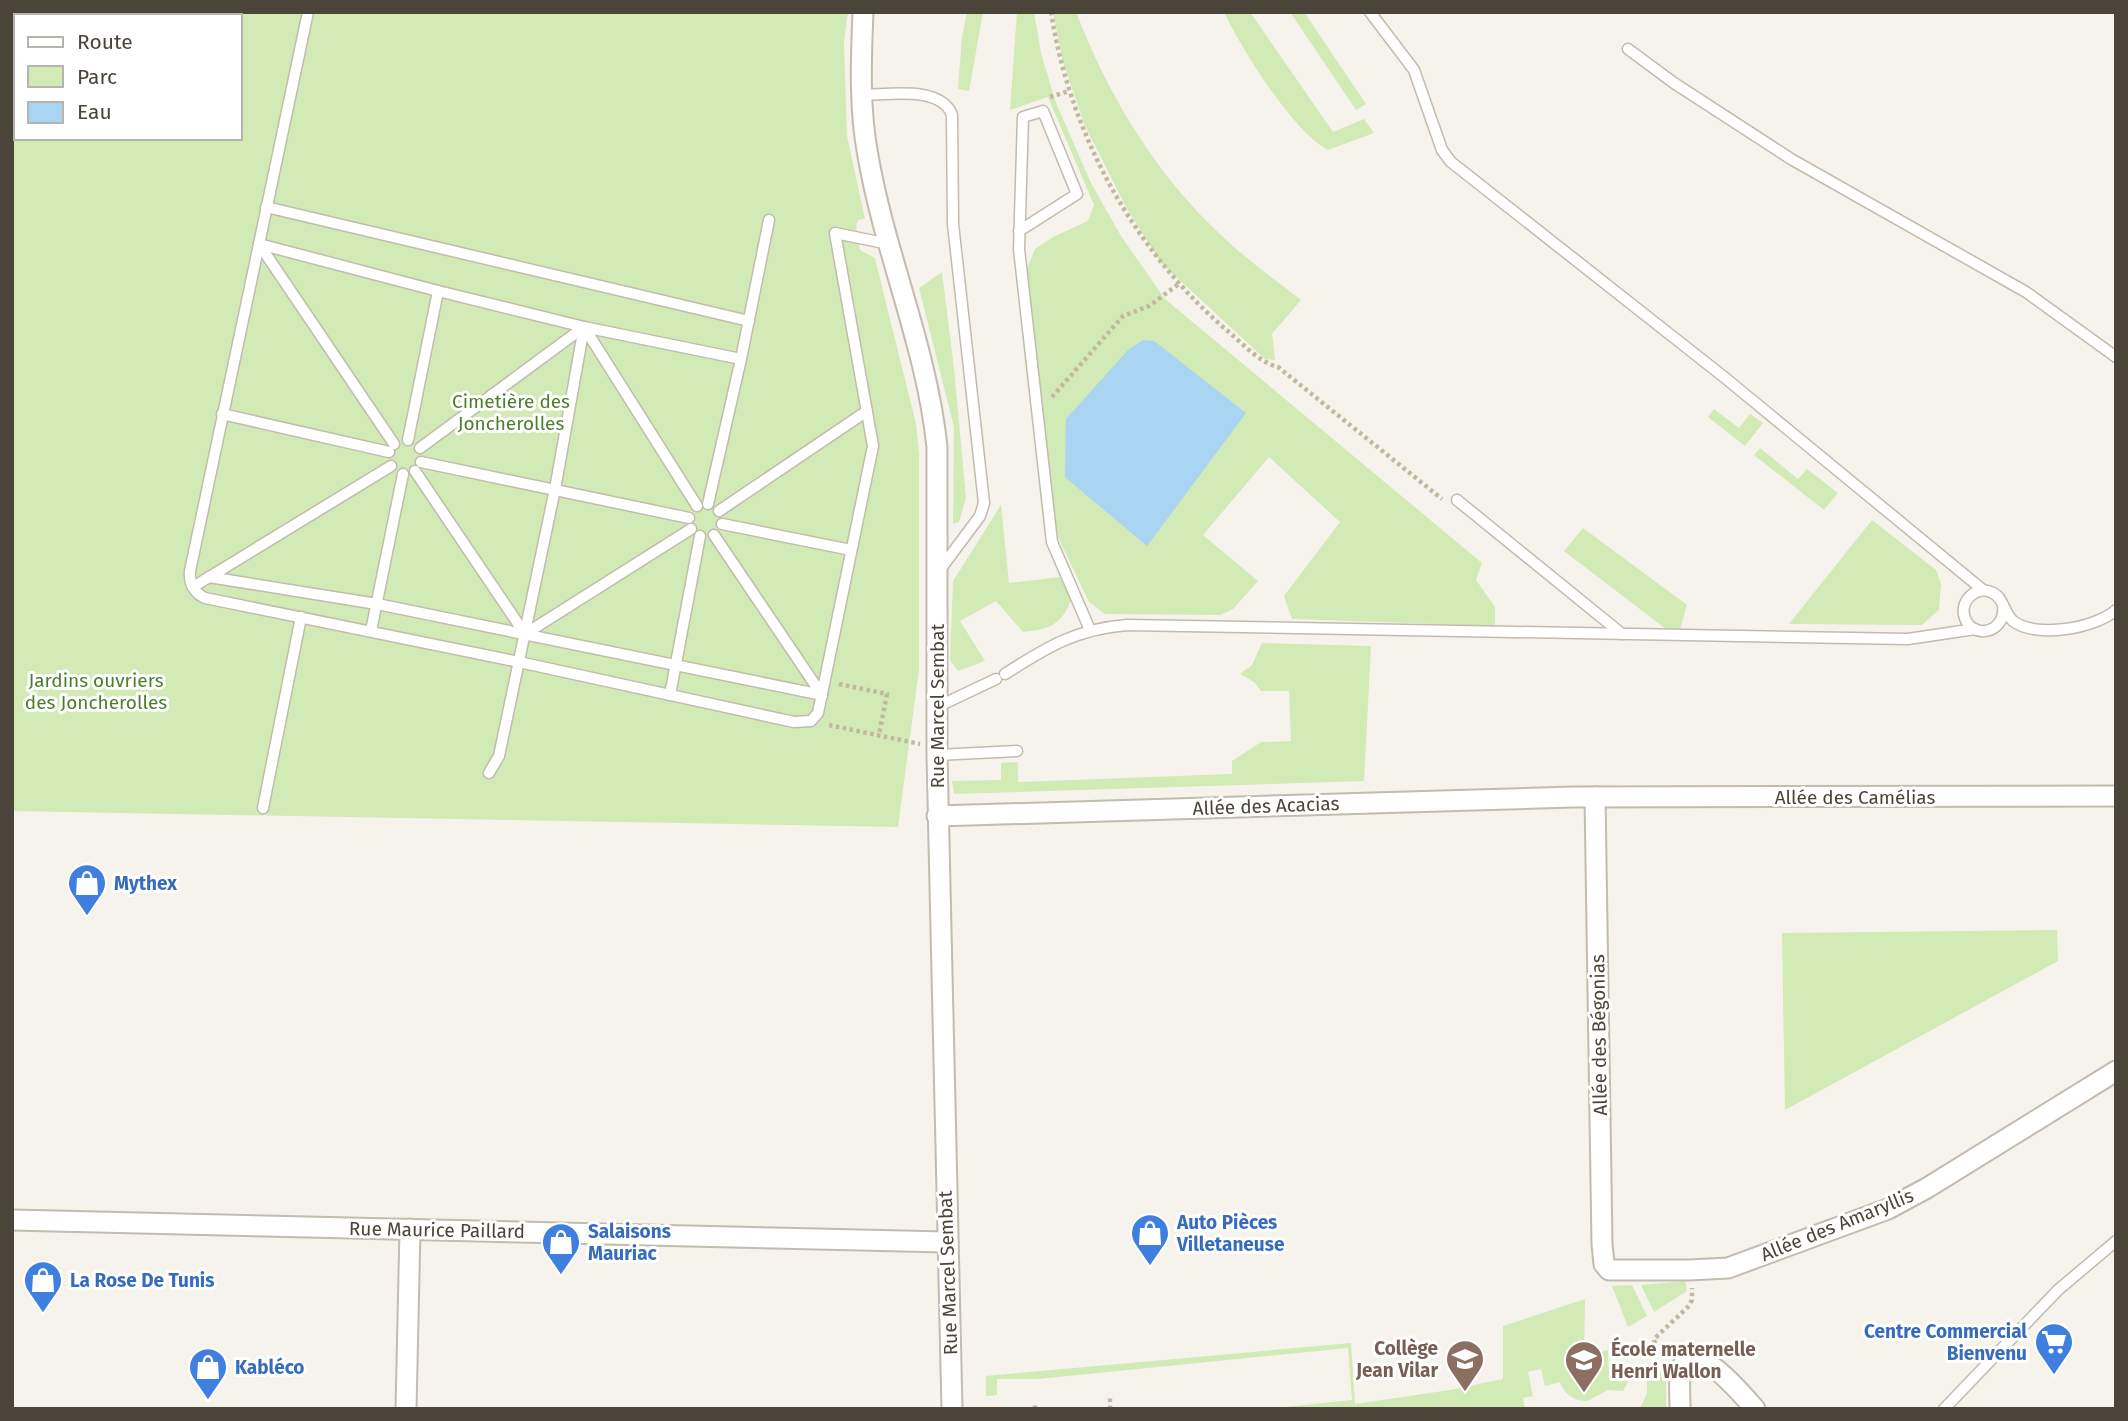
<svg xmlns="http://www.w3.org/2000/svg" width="2128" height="1421" viewBox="0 0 2128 1421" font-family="'Fira Sans',sans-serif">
  <rect width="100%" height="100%" fill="#f6f3ec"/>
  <g fill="#d2eab5" fill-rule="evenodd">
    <path d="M12 12H848L844 42 847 136 865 219 858 220 856 225 860 250 875 258 916 424 919 454V669L898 827 12 811ZM16 16H240V138H16Z"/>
    <polygon points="967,12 983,12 969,91 958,89 962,37"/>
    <polygon points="1017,12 1034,12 1041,53 1056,103 1091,183 1121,236 1165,299 1482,563 1476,580 1495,607 1495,626 1292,619 1284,596 1340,522 1269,457 1203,535 1258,581 1233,609 1220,615 1105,614 1089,602 1056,533 1025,273 1035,249 1053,237 1088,221 1094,205 1048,97 1010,110"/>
    <path d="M1053 12H1076C1108 95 1156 175 1222 236 1246 259 1274 279 1301 300L1272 334 1275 360 1265 359 1161 263 1126 207 1085 126 1063 62Z"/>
    <path d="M1224 12H1250L1333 132 1364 119 1374 133 1328 150C1293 132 1241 48 1224 12Z"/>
    <polygon points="1290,12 1304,12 1366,104 1356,110"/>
    <polygon points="942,272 954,368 966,498 959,522 953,524 954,427 919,288"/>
    <polygon points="1714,409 1739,428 1750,414 1763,423 1745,446 1708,417"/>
    <polygon points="1760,448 1798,479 1807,469 1838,493 1824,510 1754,455"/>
    <path d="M1001 505 1009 583 1060 577 1071 600C1061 626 1049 629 1023 632L996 601 960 621 985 661 958 671 950 660 953 581Z"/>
    <polygon points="1872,520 1936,570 1941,584 1939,610 1922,625 1789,624"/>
    <polygon points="1583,528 1687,605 1680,629 1666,629 1564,551"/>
    <polygon points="1262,643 1371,646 1364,781 954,794 952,781 1001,780 1001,763 1018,762 1018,782 1232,774 1232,761 1261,742 1291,741 1289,691 1261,691 1254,682 1240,674 1252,665"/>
    <polygon points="2057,930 2058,961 1785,1110 1782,933"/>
    <polygon points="1685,1281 1687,1291 1654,1312 1641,1285"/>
    <polygon points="1632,1285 1647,1316 1628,1327 1612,1286"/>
    <path d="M1585 1299 1584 1357 1608 1350 1609 1372 1629 1371 1628 1382 1623 1391 1608 1390 1587 1401C1574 1401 1564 1394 1560 1382L1545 1386 1541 1369 1528 1372 1533 1396 1523 1398 1525 1409H1266L1352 1400 1348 1348 1038 1379H997V1395L986 1396V1376L1351 1343 1355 1404 1450 1390 1503 1379V1326Z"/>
    <polygon points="1647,1371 1666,1371 1666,1409 1640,1409 1647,1393"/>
  </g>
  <polygon fill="#a9d4f2" points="1143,340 1154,341 1246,413 1147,546 1065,477 1066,419 1128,350"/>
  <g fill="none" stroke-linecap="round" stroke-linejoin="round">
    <defs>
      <g id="lane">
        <path d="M308 12 190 571C189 584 193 592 205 598L519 662 794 722 811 721 818 713 873 446 835 233 889 244"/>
        <polyline points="1370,12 1414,70 1442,150 1451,162 1724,377 1983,590"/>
        <polyline points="42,16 43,12"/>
        <polyline points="1628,49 1674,83 1791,159 2026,292 2116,357"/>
        <path d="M862 95C888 95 941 85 952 115L953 224 984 503 980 516 939 571"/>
        <polyline points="266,207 749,321"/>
        <polyline points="1019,231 1077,194 1043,111 1023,117 1019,249 1052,542 1090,630"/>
        <polyline points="259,244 438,291 408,440"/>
        <polyline points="259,244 394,444"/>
        <polyline points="438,291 584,327 741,359"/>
        <polyline points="222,414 389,452"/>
        <polyline points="420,448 584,327"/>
        <polyline points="421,462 689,518"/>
        <polyline points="415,471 525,634 691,529"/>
        <polyline points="1457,500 1622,634"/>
        <polyline points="708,504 741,359 769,220"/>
        <polyline points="719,511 867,411"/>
        <polyline points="722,524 851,550"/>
        <polyline points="714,535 822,695"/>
        <polyline points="209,577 377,604 822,695"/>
        <polyline points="193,587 391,466"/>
        <path d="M2003 605C2007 634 1970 641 1964 615 1961 600 1976 586 1991 592 2004 597 2003 612 2013 621 2036 639 2096 628 2116 610"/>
        <polyline points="371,631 403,474"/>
        <path d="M1005 674C1047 647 1076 629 1127 625L1908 639 1975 629"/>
        <polyline points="670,695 700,536"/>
        <polyline points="937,707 996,679"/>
        <polyline points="937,755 1017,751"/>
        <polyline points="489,773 499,756 555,489 584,327 697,506"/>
        <polyline points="263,808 301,617"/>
        <polyline points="1944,1409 2058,1290 2116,1241"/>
      </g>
      <g id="street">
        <path d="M863 12C861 60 859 109 868 156 885 254 927 348 937 447V755L952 1409"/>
        <polyline points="1595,797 1602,1244 1604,1264 1609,1270 1689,1270 1728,1268 1888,1209 1927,1188 2116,1071"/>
        <polyline points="937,816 1573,797 2116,796"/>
        <polyline points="12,1220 946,1242"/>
        <polyline points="406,1409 410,1229"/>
        <path d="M1680 1409C1680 1398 1679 1386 1680 1376 1687 1326 1745 1398 1755 1409"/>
      </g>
    </defs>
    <use href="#lane" stroke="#c2bbae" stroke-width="13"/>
    <use href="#street" stroke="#c2bbae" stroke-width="23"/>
    <g stroke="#c4b79f" stroke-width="4.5" stroke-dasharray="3.5 3.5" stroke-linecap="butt">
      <path d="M1051 12C1070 135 1135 253 1230 333 1244 345 1259 362 1278 367L1442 499"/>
      <polyline points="1050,97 1069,91"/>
      <polyline points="1052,397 1123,316 1149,306 1180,283"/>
      <polyline points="839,684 887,694 879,735"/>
      <polyline points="829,725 920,744"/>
      <polyline points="1669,1356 1656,1350 1654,1339 1689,1306 1692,1300 1692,1288"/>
      <polyline points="1035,1409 1035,1405"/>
      <polyline points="1110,1409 1110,1398"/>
    </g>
    <use href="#lane" stroke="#fff" stroke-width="10"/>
    <use href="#street" stroke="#fff" stroke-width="19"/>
  </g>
  <defs>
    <symbol id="shop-pin" viewBox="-11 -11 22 30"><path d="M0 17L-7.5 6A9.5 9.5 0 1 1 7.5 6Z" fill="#3f7fe0" stroke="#fff"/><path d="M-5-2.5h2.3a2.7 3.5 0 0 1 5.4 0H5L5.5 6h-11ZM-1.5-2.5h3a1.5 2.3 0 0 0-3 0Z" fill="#fff"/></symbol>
    <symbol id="supermarket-pin" viewBox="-11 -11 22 30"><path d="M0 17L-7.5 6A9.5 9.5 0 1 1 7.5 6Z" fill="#3f7fe0" stroke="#fff"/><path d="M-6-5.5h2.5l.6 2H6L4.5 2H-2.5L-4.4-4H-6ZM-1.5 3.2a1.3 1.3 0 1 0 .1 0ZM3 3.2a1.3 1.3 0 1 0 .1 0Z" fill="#fff"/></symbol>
    <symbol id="school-pin" viewBox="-11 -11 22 30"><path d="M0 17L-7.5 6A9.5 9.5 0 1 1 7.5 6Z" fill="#8d6e63" stroke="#fff"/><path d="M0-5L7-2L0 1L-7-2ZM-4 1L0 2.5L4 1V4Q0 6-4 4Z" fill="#fff"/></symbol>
  </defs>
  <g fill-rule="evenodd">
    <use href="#shop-pin" x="65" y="861" width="44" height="60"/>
    <use href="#shop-pin" x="1128" y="1211" width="44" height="60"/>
    <use href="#shop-pin" x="539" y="1220" width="44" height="60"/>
    <use href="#shop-pin" x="21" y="1258" width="44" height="60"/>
    <use href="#supermarket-pin" x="2032" y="1320" width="44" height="60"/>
    <use href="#school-pin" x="1443" y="1337" width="44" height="60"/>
    <use href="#school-pin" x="1562" y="1338" width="44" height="60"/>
    <use href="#shop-pin" x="186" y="1345" width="44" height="60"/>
  </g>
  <g text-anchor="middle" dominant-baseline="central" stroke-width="6" stroke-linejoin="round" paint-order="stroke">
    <g font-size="19" fill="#4a7f2a" stroke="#fff">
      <text x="511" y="401">Cimetière des<tspan x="511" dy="22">Joncherolles</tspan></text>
      <text x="96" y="680">Jardins ouvriers<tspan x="96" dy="22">des Joncherolles</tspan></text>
    </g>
    <g font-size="19" fill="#4b4439" stroke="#fff">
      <text transform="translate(937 706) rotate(-90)">Rue Marcel Sembat</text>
      <text x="1855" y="797">Allée des Camélias</text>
      <text transform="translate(1266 806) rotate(-2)">Allée des Acacias</text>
      <text transform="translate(1599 1035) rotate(-91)">Allée des Bégonias</text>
      <text transform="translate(1837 1225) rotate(-22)">Allée des Amaryllis</text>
      <text transform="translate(437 1230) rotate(1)">Rue Maurice Paillard</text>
      <text transform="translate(948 1273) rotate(-92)">Rue Marcel Sembat</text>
    </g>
    <g font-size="19" font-weight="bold" fill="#366cbe" stroke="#fff" text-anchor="start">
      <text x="114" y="883">Mythex</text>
      <text x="1177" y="1222">Auto Pièces<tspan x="1177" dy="22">Villetaneuse</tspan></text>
      <text x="588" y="1231">Salaisons<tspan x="588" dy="22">Mauriac</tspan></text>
      <text x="70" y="1280">La Rose De Tunis</text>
      <text x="2027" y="1331" text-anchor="end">Centre Commercial<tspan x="2027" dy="22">Bienvenu</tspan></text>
      <text x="235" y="1367">Kabléco</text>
    </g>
    <g font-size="19" font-weight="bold" fill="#785e54" stroke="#fff" text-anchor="end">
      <text x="1438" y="1348">Collège<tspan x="1438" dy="22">Jean Vilar</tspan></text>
      <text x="1611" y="1349" text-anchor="start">École maternelle<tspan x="1611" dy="22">Henri Wallon</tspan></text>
    </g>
  </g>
  <rect width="2128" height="1421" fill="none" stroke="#4b4439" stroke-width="28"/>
  <rect x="14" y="14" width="228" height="126" fill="#ffffff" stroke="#b7b4b0" stroke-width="2"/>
  <rect x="28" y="37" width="35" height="10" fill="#ffffff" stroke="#b7b4b0" stroke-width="2"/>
  <text x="77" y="49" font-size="21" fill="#4b4439">Route</text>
  <rect x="28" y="66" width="35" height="21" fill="#d2eab5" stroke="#b7b4b0" stroke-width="2"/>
  <text x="77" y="84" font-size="21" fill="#4b4439">Parc</text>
  <rect x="28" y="102" width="35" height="21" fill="#a9d4f2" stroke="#b7b4b0" stroke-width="2"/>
  <text x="77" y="119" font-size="21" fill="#4b4439">Eau</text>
</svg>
